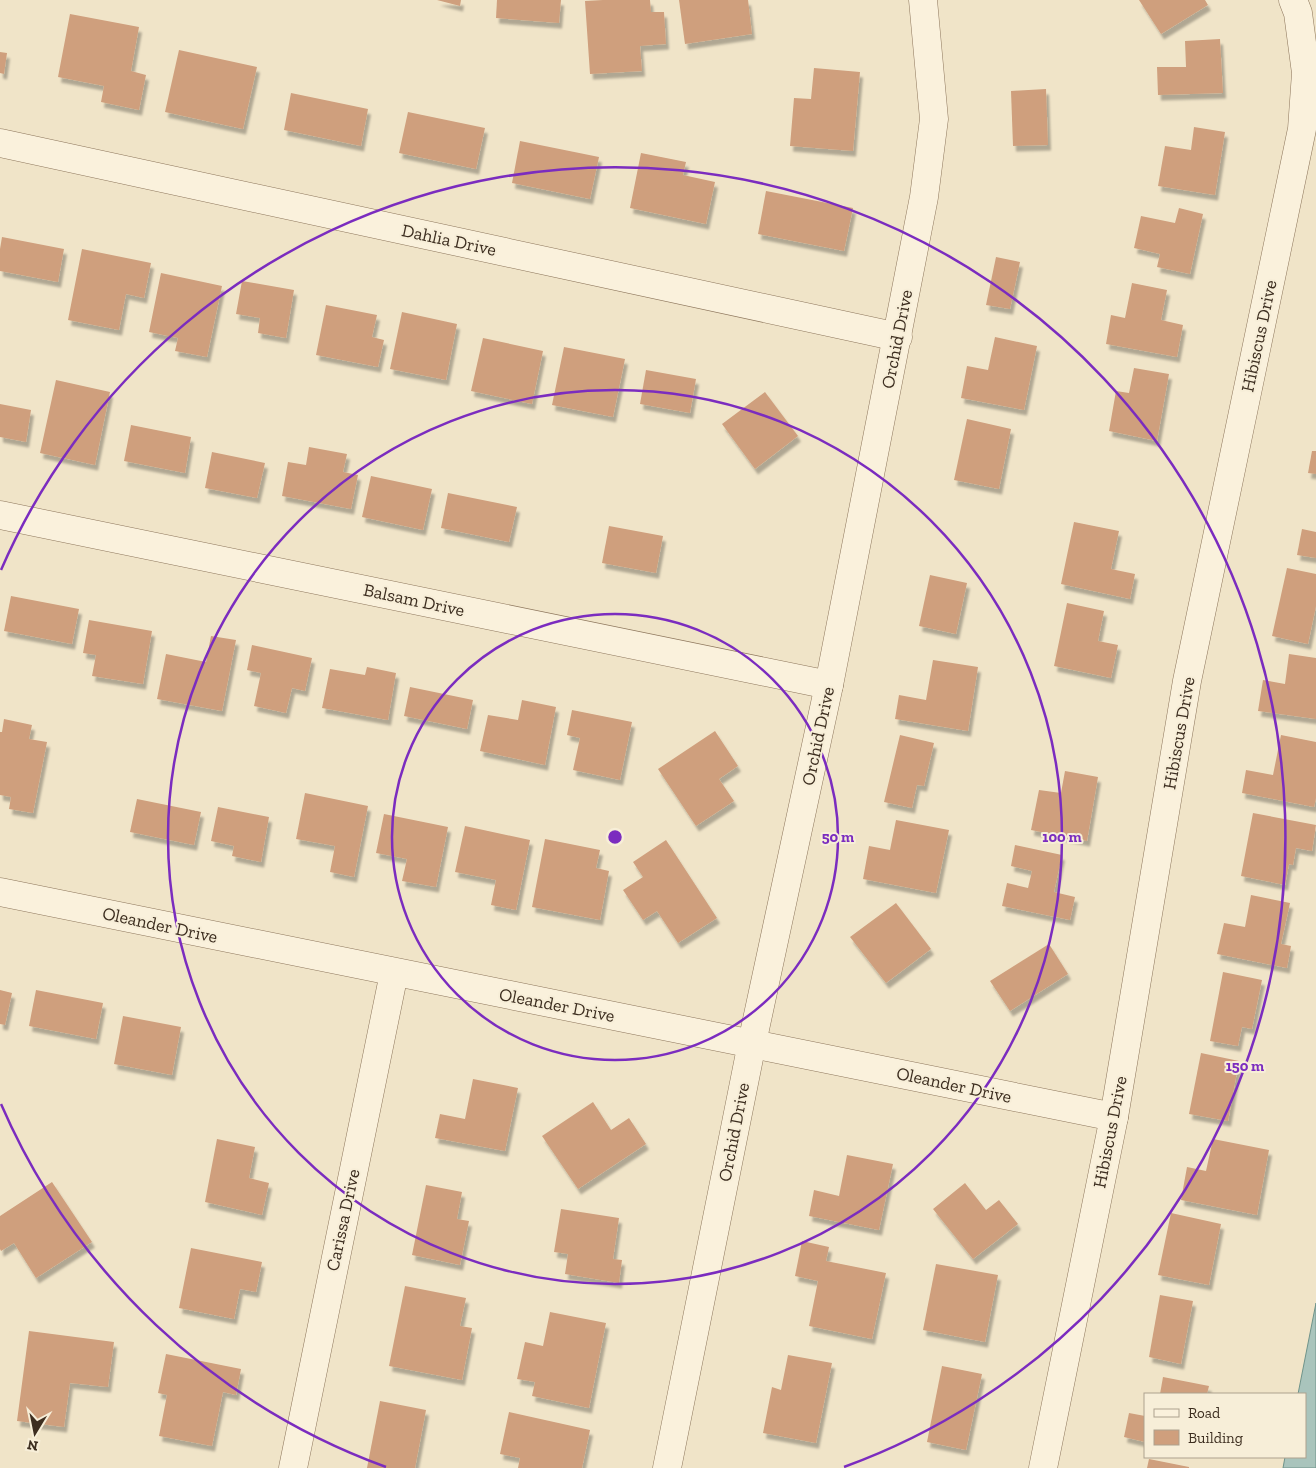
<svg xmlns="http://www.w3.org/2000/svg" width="1316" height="1468" viewBox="0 0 1316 1468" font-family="'Zilla Slab',serif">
  <defs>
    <filter id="shadow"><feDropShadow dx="3" dy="5.5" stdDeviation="1" flood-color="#0004"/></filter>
  </defs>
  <rect width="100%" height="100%" fill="#f0e4c8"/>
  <polygon fill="#a9c4bc" stroke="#6f938a" points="1316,1303 1316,1468 1283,1468 1285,1457 1305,1457 1305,1394 1298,1394"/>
  <g fill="#cf9f7d" filter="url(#shadow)">
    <polygon points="437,0 461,0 460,6"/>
    <polygon points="497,0 561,0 559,23 496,18"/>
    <polygon points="603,0 650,0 651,12 664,12 666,44 640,46 642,71 590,74 585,1"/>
    <polygon points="679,0 748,0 752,34 685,44"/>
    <polygon points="1139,0 1205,0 1208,5 1161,34"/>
    <polygon points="70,14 139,27 131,71 146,75 139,110 101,102 104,86 58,77"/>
    <polygon points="1220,39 1223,93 1158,95 1157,67 1186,67 1185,41"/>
    <polygon points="179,50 257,67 243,129 165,112"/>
    <polygon points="0,52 7,53 4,74 0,73"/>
    <polygon points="814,68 860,72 853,151 790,146 794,98 811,99"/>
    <polygon points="1046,89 1048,145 1013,146 1011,91"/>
    <polygon points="291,93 368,109 361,146 284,130"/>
    <polygon points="408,112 485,128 476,169 399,153"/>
    <polygon points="1194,127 1225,132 1215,195 1158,186 1165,146 1191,150"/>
    <polygon points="520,141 599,157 590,199 512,183"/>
    <polygon points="641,153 686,162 683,175 715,182 706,224 630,208"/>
    <polygon points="766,191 853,208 844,251 758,234"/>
    <polygon points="1179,208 1203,214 1190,274 1157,267 1160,254 1134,248 1141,216 1175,223"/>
    <polygon points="2,237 64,249 58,282 0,271 0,249"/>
    <polygon points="82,249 151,263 144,298 126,294 119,330 68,320"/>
    <polygon points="996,257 1020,262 1010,309 986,305"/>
    <polygon points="161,273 222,286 207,357 175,351 178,338 149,332"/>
    <polygon points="242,281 294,290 286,338 258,333 260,318 236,314"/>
    <polygon points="1132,283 1167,290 1161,320 1183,325 1177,357 1106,344 1111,315 1125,318"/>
    <polygon points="326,305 377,315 372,337 384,340 378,367 316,355"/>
    <polygon points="402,312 457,324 446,380 390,369"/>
    <polygon points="995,337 1037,346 1024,410 961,398 967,366 988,370"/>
    <polygon points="483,338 543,351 532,404 471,391"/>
    <polygon points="564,347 625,359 613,417 552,405"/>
    <polygon points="1134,368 1169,374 1157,441 1109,431 1116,391 1129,393"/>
    <polygon points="646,370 696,379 690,413 640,404"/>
    <polygon points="56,380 110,392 95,465 40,453"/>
    <polygon points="765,392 798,436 755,469 722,424"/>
    <polygon points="0,404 31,410 26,442 0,437"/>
    <polygon points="967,419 1011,429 999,489 954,480"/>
    <polygon points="131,425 191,437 185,473 124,461"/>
    <polygon points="309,447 347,454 343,472 358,475 351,509 282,496 288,462 306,465"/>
    <polygon points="1312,451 1316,451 1316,474 1308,473"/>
    <polygon points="212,452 265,463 257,498 205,488"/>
    <polygon points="371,476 432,489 423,530 362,517"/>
    <polygon points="448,493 517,507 509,542 441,528"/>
    <polygon points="1074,522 1119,531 1111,569 1135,574 1130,599 1061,584"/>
    <polygon points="609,526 663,536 656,573 602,563"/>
    <polygon points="1302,529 1316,532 1316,558 1297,555"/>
    <polygon points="1287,568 1316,574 1316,606 1308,644 1272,636"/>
    <polygon points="930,575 967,583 956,634 919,626"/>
    <polygon points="11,596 79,609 72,644 4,631"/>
    <polygon points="1067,603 1104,611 1098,641 1118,645 1111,678 1054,666"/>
    <polygon points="89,620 152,631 143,684 92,676 96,655 83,653"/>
    <polygon points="211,636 236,640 222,711 157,699 166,654 206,662"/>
    <polygon points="252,645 312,658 305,691 292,688 286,713 254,706 261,673 247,670"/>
    <polygon points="1289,654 1316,658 1316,719 1258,711 1263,680 1285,684"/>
    <polygon points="933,660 978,667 968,731 895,719 899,695 926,700"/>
    <polygon points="367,667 396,673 388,720 322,708 330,669 365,675"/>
    <polygon points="410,687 473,700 467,729 404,716"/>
    <polygon points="522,700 556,707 545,765 480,751 488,715 518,720"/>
    <polygon points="572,710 632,722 620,780 573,770 580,738 567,735"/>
    <polygon points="4,719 32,725 29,739 47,742 33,813 9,809 11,797 0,795 0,732 2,732"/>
    <polygon points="715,731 738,766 719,779 734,801 696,826 658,769"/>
    <polygon points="900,735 934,743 924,786 917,785 912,808 884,802"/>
    <polygon points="1281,735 1316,742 1316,798 1314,807 1242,793 1246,770 1273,775"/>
    <polygon points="1065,771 1098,777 1087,841 1031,830 1039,790 1061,793"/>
    <polygon points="305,793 368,806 354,877 330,872 335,846 296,839"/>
    <polygon points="137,799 201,812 194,845 130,832"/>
    <polygon points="218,807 269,817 261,862 232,856 234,846 211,841"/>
    <polygon points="1253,813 1316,825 1312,851 1296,848 1293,865 1289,864 1285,885 1241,876"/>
    <polygon points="384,814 448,827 436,887 402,881 407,859 376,853"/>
    <polygon points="896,820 949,830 936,893 863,879 869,846 890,850"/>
    <polygon points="465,826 530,840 516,910 491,905 496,880 455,872"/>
    <polygon points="545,839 600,850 596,868 609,871 600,920 532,907"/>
    <polygon points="666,840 717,918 678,943 657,911 643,920 623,890 643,877 633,862"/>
    <polygon points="1015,845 1062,855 1054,892 1075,897 1070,920 1002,906 1007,883 1028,888 1032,871 1011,866"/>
    <polygon points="1251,895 1290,903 1281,944 1291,946 1287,968 1217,954 1224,923 1245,927"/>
    <polygon points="896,903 931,949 886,983 850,937"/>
    <polygon points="1049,944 1068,974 1010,1011 990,981"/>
    <polygon points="1223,972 1262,980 1252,1029 1242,1027 1238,1046 1210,1041"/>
    <polygon points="0,990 12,993 5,1025 0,1024"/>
    <polygon points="36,990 103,1003 96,1039 29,1026"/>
    <polygon points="123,1016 181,1027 172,1075 114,1064"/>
    <polygon points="1201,1053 1239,1061 1228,1121 1189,1114"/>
    <polygon points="473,1079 518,1088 505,1151 435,1138 440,1114 465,1119"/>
    <polygon points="593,1102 611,1130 629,1118 646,1144 578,1189 542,1136"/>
    <polygon points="217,1139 255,1147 249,1178 269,1183 262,1215 205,1202"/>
    <polygon points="1213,1139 1269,1150 1257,1215 1181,1200 1187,1167 1206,1171"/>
    <polygon points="847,1155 893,1164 879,1230 809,1216 814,1190 839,1196"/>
    <polygon points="52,1182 92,1242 36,1278 14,1243 1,1251 0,1249 0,1216"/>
    <polygon points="965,1183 986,1210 999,1200 1018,1224 973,1259 933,1209"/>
    <polygon points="426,1185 462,1192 457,1219 469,1221 460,1265 412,1255"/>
    <polygon points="561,1209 619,1218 613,1259 622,1260 619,1283 565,1274 568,1254 554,1252"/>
    <polygon points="1171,1213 1221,1224 1209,1285 1158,1275"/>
    <polygon points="802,1241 829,1247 826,1261 886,1273 872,1339 809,1326 818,1281 795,1276"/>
    <polygon points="191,1248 262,1262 256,1292 240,1289 234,1319 179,1308"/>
    <polygon points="936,1264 998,1275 985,1342 923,1330"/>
    <polygon points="405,1286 466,1298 460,1326 472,1328 462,1380 389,1366"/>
    <polygon points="1160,1295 1193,1301 1181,1364 1149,1357"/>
    <polygon points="550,1312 606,1323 589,1408 532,1396 535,1382 517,1379 525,1342 543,1346"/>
    <polygon points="29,1331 114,1342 108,1387 70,1383 64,1427 17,1421"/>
    <polygon points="166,1354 241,1369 236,1395 223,1392 212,1446 159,1436 167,1395 158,1393"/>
    <polygon points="788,1355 832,1363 816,1443 763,1433 772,1387 781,1390"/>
    <polygon points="942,1366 982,1374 966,1450 927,1442"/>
    <polygon points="1163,1377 1209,1386 1207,1394 1160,1394"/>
    <polygon points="380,1401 426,1410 415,1468 367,1468"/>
    <polygon points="509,1412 590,1430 582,1468 518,1468 520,1458 500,1454"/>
    <polygon points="1129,1413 1145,1416 1145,1442 1124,1437"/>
    <polygon points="1149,1459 1189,1467 1189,1468 1147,1468"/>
  </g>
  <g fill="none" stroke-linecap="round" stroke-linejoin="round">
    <defs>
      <g id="minor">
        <polyline points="0,143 898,337"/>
        <polyline points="0,515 829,685"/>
        <path d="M0 892C371 968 743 1041 1114 1117"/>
        <polyline points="293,1468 394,973"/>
        <polyline points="667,1468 752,1043 829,685 924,197 934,119 923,0"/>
        <polyline points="1043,1468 1114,1117 1187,681 1302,129 1306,73 1298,13 1293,0"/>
      </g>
    </defs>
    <use href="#minor" stroke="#8d765c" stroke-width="29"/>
    <use href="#minor" stroke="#faf1dc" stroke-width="28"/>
  </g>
  <g fill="none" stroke="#7b2cbf" stroke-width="2.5">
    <circle cx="615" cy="837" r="223"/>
    <circle cx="615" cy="837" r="447"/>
    <path d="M386 1467A670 670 0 0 1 1 1104M1 570A670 670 0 1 1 844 1467"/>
  </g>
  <g text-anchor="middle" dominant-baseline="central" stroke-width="4" stroke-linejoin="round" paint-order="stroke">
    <g font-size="18" fill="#3d2e20" stroke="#f7eed8">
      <text transform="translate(449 240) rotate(12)">Dahlia Drive</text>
      <text transform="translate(1259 336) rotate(-78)">Hibiscus Drive</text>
      <text transform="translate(897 339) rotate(-79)">Orchid Drive</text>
      <text transform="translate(414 600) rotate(12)">Balsam Drive</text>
      <text transform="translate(1179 733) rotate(-80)">Hibiscus Drive</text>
      <text transform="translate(818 736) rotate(-78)">Orchid Drive</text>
      <text transform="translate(160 925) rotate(12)">Oleander Drive</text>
      <text transform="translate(557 1005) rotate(11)">Oleander Drive</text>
      <text transform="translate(954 1085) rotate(12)">Oleander Drive</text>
      <text transform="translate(734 1132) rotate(-79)">Orchid Drive</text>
      <text transform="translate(1110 1132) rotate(-79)">Hibiscus Drive</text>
      <text transform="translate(343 1220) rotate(-78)">Carissa Drive</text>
    </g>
  </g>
  <circle cx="615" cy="837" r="8" fill="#7b2cbf" stroke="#f7eed8" stroke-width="2.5"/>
  <g font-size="15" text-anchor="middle" font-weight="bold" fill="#7b2cbf" stroke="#f7eed8" stroke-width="4" stroke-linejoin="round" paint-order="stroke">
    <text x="838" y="842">50 m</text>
    <text x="1062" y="842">100 m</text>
    <text x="1245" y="1071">150 m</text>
  </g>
  <rect x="1144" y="1393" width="162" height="65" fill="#f7eed8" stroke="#ada18e"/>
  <rect x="1154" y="1409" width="25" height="8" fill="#faf1dc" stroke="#ada18e"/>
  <text x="1188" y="1418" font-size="15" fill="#3d2e20">Road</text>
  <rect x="1154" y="1430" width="25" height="15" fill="#cf9f7d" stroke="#ada18e"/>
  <text x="1188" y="1443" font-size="15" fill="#3d2e20">Building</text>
  <g transform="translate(35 1433) rotate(190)" stroke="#f7eed8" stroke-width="4" paint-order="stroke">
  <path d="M0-4L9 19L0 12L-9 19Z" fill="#3d2e20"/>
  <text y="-8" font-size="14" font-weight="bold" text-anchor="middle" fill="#3d2e20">N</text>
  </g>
</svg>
